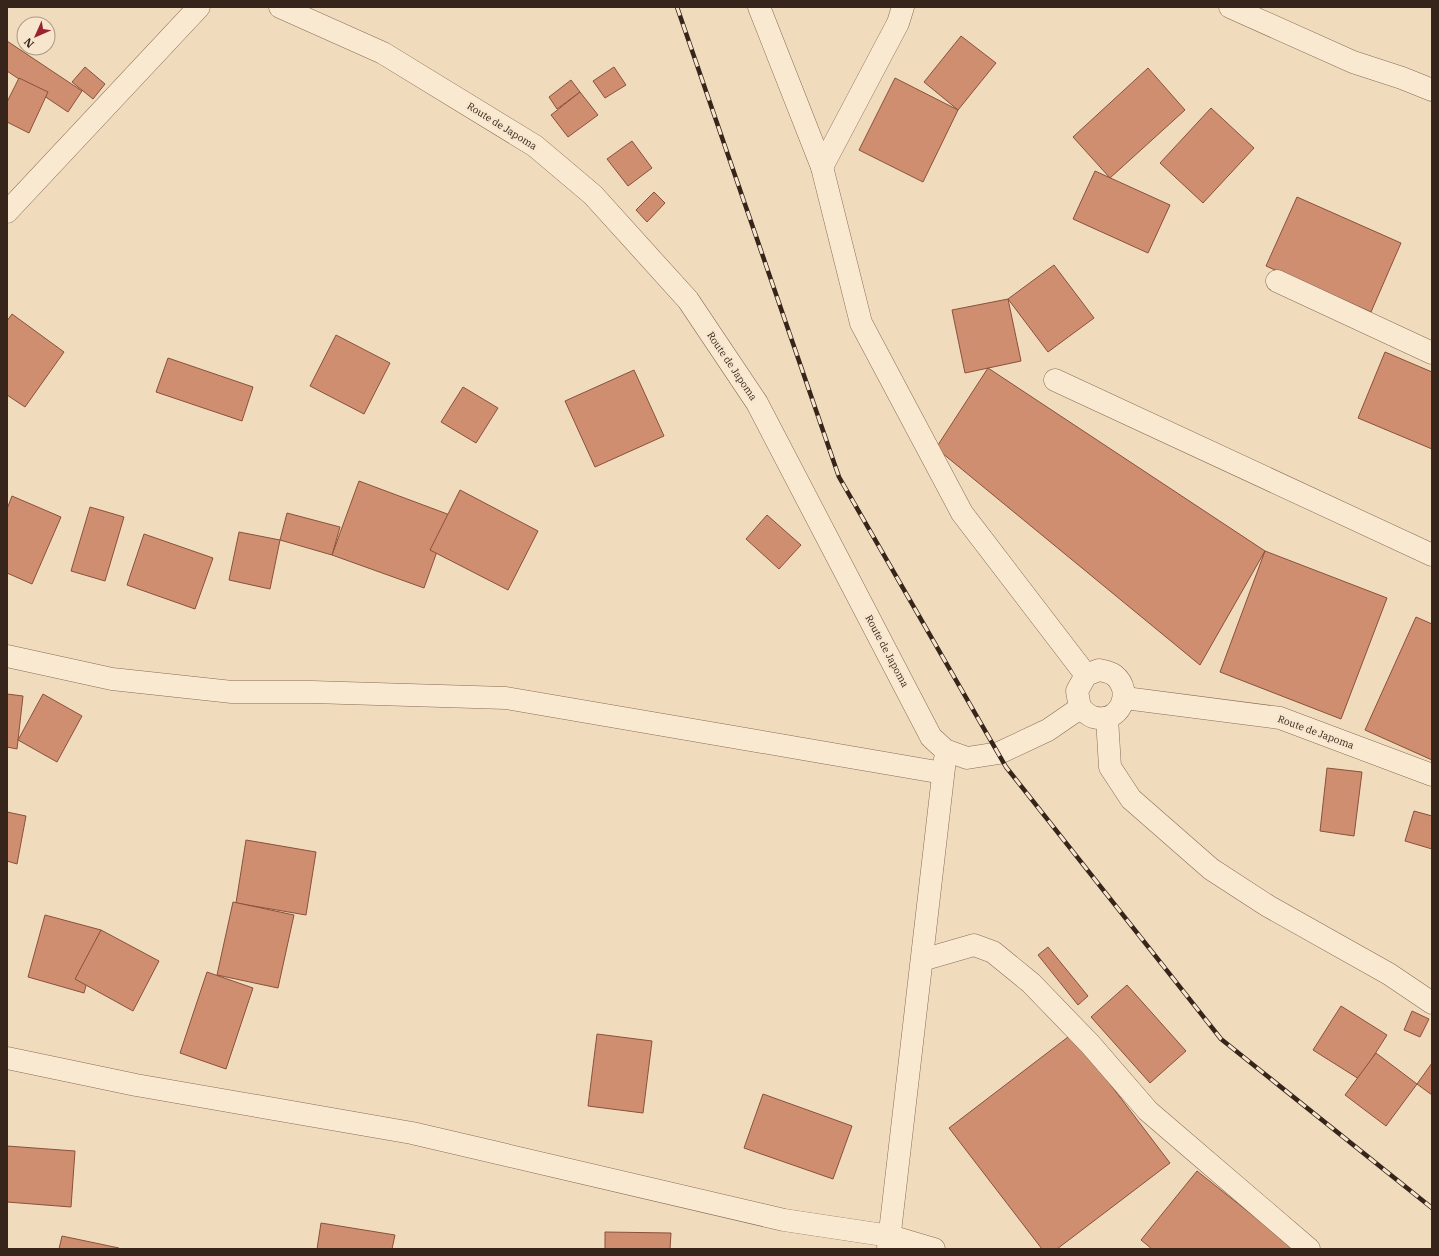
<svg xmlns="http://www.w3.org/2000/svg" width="1439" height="1256" viewBox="0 0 1439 1256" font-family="'IBM Plex Serif',serif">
  <rect width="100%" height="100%" fill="#f0dbbd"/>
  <g fill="#d08e71" stroke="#89513a">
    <polygon points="961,36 996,63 958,110 924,82"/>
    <polygon points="7,41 82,91 68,112 7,71"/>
    <polygon points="85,67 105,84 93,99 72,82"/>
    <polygon points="614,67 626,85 605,98 593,81"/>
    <polygon points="1148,68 1185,110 1110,178 1073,137"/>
    <polygon points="19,78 48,92 29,133 7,122 7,102"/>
    <polygon points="895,78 958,110 923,182 859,150"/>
    <polygon points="571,80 580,92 557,109 549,97"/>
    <polygon points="580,92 598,115 568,137 551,115"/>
    <polygon points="1211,108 1254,148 1203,203 1160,163"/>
    <polygon points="632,141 652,168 628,186 607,159"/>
    <polygon points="1095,171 1170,205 1148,253 1073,219"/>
    <polygon points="654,192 665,203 647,222 636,210"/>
    <polygon points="1297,197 1401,243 1371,312 1266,266"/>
    <polygon points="1054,265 1094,318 1048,352 1008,299"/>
    <polygon points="1008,299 1021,361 965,373 952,310"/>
    <polygon points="12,314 64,352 25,407 7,395 7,321"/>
    <polygon points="336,335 390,363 364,414 310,386"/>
    <polygon points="1385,352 1432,372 1432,449 1358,418"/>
    <polygon points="168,358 253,387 242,421 156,392"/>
    <polygon points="988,368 1265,551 1200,665 936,448"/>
    <polygon points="634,370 664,436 595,467 565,401"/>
    <polygon points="463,387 498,408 476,443 441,422"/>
    <polygon points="359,481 450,515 424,588 332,555"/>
    <polygon points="460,490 538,531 508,590 430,550"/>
    <polygon points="12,496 61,517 32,584 7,573 7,509"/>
    <polygon points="90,507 124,517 105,581 71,571"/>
    <polygon points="287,513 340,527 332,555 280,540"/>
    <polygon points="767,515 801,545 779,569 746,539"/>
    <polygon points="239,532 280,540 270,589 229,580"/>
    <polygon points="144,534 213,558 195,609 127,585"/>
    <polygon points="1265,551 1387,598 1341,719 1220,672"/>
    <polygon points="1416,617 1432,624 1432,760 1365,730"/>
    <polygon points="7,694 23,696 17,749 7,747"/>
    <polygon points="43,694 82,716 57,762 18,740"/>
    <polygon points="1327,768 1362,772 1354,836 1320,831"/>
    <polygon points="1414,811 1432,816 1432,849 1405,841"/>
    <polygon points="7,812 26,816 17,864 7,861"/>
    <polygon points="246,840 316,852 306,915 236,903"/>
    <polygon points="233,902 294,915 278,988 217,975"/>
    <polygon points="45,915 101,930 84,993 28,977"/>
    <polygon points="101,930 159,961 133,1011 75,979"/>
    <polygon points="1048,947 1088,996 1078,1005 1038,955"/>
    <polygon points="207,972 253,988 226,1069 180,1053"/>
    <polygon points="1127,985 1186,1051 1150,1083 1091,1017"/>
    <polygon points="1341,1006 1387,1035 1359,1079 1313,1050"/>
    <polygon points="1412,1011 1429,1019 1420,1037 1404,1030"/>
    <polygon points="597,1034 652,1041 643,1113 588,1106"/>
    <polygon points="1072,1034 1170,1163 1057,1249 1042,1249 949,1128"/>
    <polygon points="1376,1053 1417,1084 1386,1126 1345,1095"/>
    <polygon points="1432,1063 1432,1095 1417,1084"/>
    <polygon points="763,1094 852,1126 833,1179 744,1148"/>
    <polygon points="7,1146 75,1151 71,1207 7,1202"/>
    <polygon points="1197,1171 1295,1249 1152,1249 1141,1240"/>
    <polygon points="321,1223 395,1235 392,1249 317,1249"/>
    <polygon points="605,1232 671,1233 670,1249 605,1249"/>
    <polygon points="62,1236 119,1248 118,1249 59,1249"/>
  </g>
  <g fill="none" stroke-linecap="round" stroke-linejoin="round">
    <defs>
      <g id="minor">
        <polyline points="280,7 383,53 535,146 593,195 688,300 757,403 931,737 945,750 967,758 999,753 1048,730 1080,708"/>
        <polyline points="759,7 822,167 861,323 962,513 1086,675"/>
        <polyline points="1230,7 1353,62 1402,78 1432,90"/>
        <polyline points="822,167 898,23 903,7"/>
        <polyline points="7,212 199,7"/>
        <polyline points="1277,281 1432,353"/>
        <polyline points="1055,380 1432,555"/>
        <polyline points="7,656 112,679 232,692 312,692 506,698 943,773"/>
        <path d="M1099 670C1104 671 1110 672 1114 675 1135 692 1119 725 1093 717 1089 716 1084 711 1080 708L1077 691 1086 675Z"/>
        <polyline points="1125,698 1280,718 1432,775"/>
        <polyline points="1107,718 1110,767 1131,799 1211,869 1268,906 1389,974 1432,1003"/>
        <polyline points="922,960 974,945 993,952 1031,983 1090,1044 1148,1111 1309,1249"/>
        <polyline points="7,1058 136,1085 412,1133 784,1220 890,1236 934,1249"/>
        <polyline points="888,1249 945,759"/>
      </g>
    </defs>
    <use href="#minor" stroke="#896b55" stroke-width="23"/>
    <use href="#minor" stroke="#fae9d1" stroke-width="22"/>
    <defs>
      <polyline id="rail" points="677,7 839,477 1006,767 1221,1039 1432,1208"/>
    </defs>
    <use href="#rail" stroke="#37251b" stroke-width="4.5"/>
    <use href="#rail" stroke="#f7e6cd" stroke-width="3" stroke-dasharray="9" stroke-linecap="butt"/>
  </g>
  <g text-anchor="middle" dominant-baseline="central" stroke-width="4" stroke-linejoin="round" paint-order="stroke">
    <g font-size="10" fill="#37251b" stroke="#f7e6cd">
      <text transform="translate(502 126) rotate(32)">Route de Japoma</text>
      <text transform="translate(732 366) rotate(56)">Route de Japoma</text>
      <text transform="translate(887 651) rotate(62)">Route de Japoma</text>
      <text transform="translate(1316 732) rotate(20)">Route de Japoma</text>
    </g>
  </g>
  <rect width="1439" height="1256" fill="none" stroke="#37251b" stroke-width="16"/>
  <g transform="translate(36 36) rotate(225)"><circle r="19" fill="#f7e6cd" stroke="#aa9986"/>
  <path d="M0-3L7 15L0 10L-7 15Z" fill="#9a2331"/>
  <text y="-6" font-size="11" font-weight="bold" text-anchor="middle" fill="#37251b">N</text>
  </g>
</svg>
